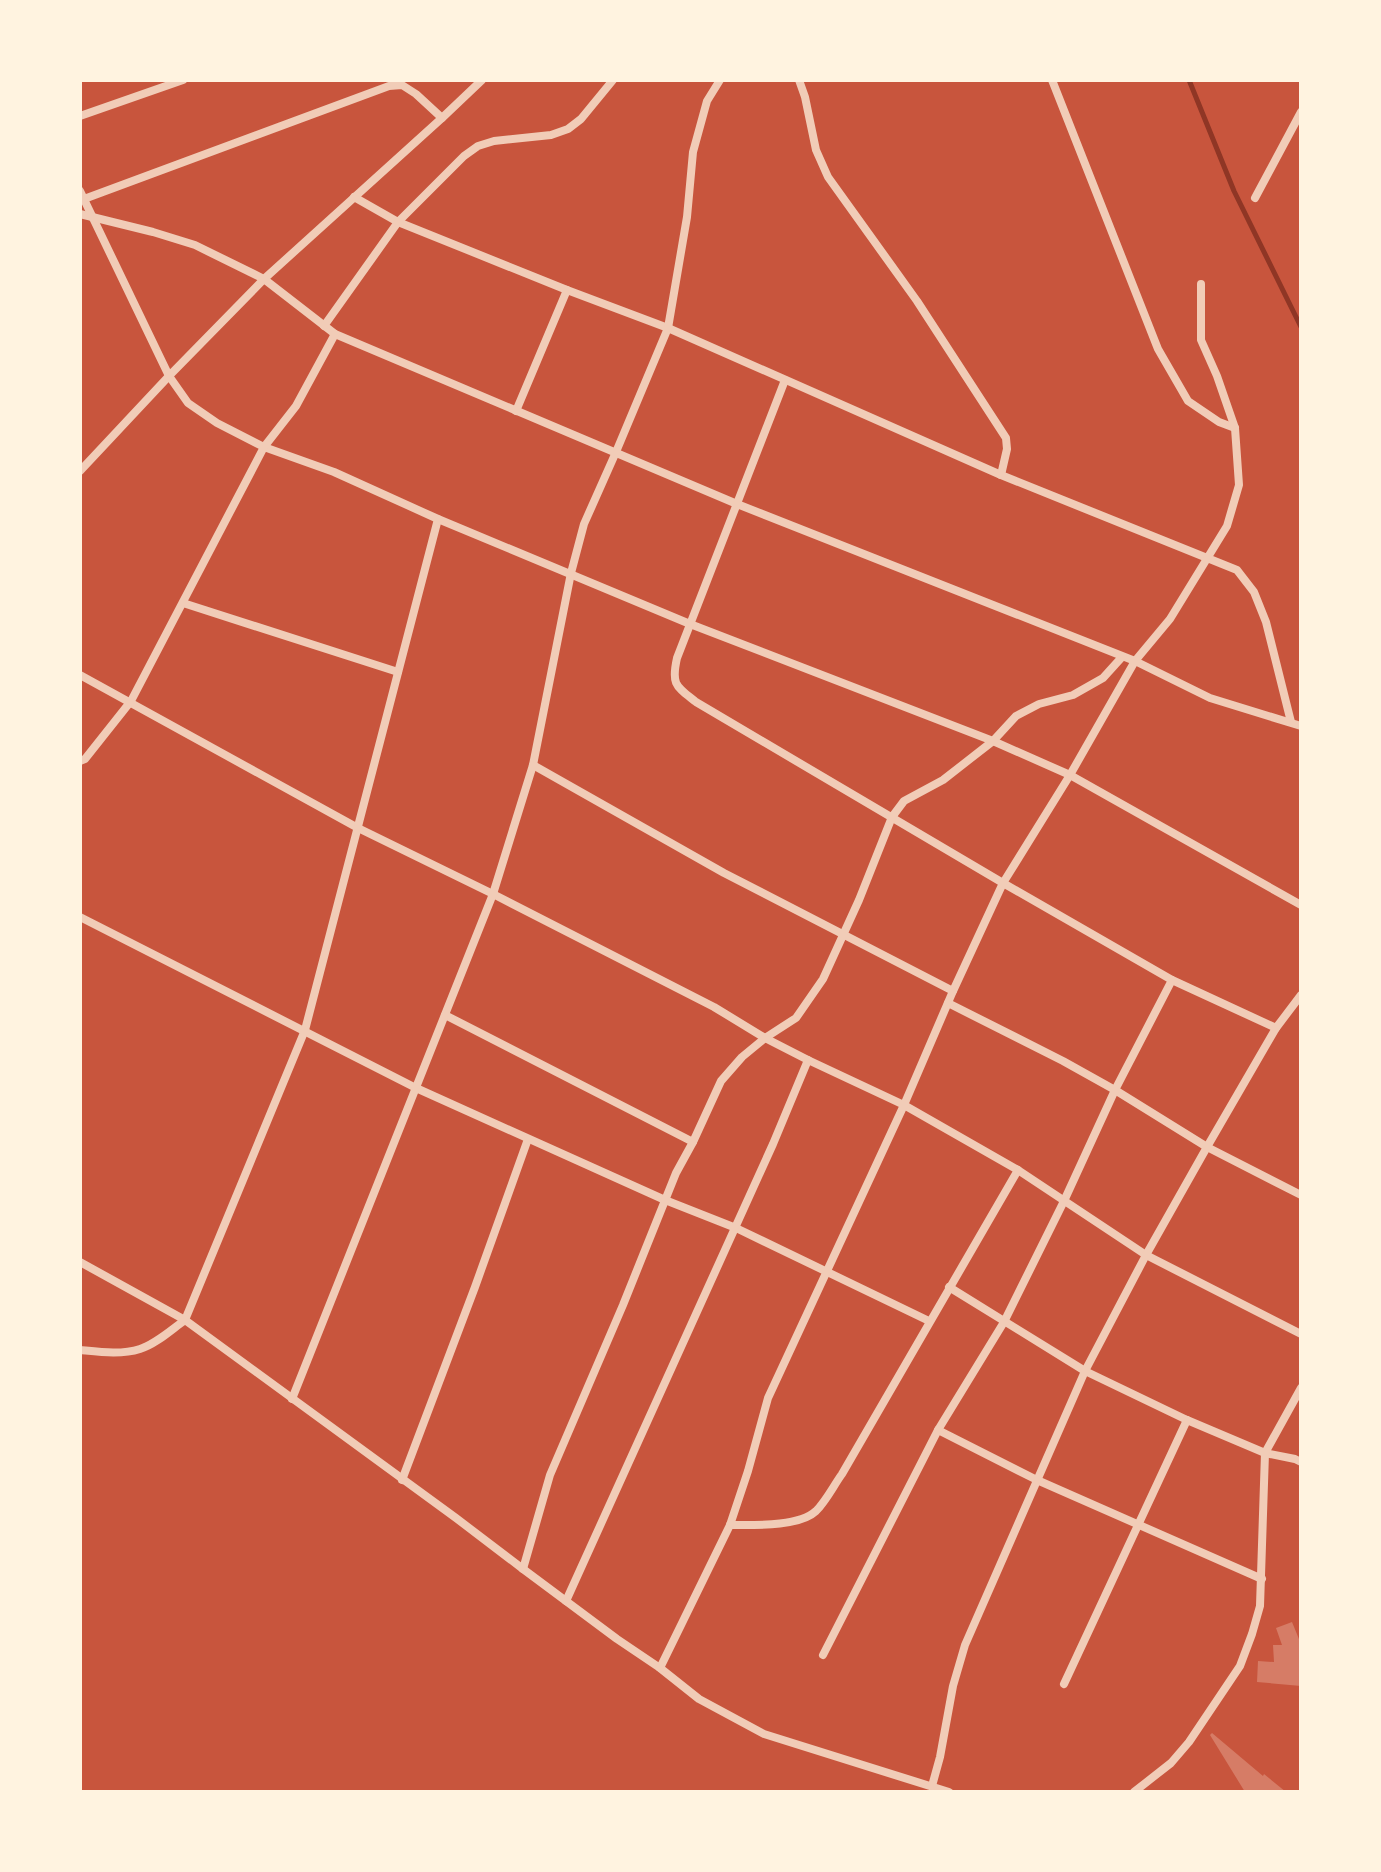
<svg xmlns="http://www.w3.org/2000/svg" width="1381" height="1872" viewBox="0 0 1381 1872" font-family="'Public Sans',sans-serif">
  <rect width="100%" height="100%" fill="#c8553d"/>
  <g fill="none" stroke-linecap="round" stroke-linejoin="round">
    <polyline stroke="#8f3625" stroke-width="5" points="1189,80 1234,191 1301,327"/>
  </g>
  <g fill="#d67c66">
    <polygon points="1292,1622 1301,1644 1301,1686 1257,1682 1258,1661 1274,1662 1273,1645 1282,1645 1276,1628"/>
    <polygon points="1212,1733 1263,1776 1264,1774 1286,1792 1245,1792 1210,1735"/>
  </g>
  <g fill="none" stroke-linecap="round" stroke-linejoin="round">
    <g stroke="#f1ccb7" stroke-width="8">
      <polyline points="799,80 805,97 816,150 828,177 917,301 1006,438 1007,449 1001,475"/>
      <polyline points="1052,80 1158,349 1188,401 1219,422 1235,428"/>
      <polyline points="80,116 183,80"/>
      <polyline points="80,191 169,376 188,403 217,423 264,447 334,472 438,519 690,624 993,741 1070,775 1301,905"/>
      <polyline points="354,197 398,222 567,290 668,328 1001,475 1237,570 1254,592 1266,622 1291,722"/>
      <polyline points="1255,198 1301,112"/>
      <polyline points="84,199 389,86 402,85 416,94 442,118"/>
      <polyline points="80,214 153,232 195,245 264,279 335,334 737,504 1135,661 1210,698 1301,726"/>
      <polyline points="324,326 398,222 464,156 478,146 494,141 551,135 568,129 581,119 613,80"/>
      <path d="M785 380 677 658C671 685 676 686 696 702L1003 883 1172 980 1276 1028"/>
      <polyline points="516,411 567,290"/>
      <polyline points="80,471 169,376 264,279 442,118 482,80"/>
      <polyline points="183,603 398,672"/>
      <polyline points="80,675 358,828 493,894 714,1007 765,1038 808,1060 904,1105 1018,1170 1146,1255 1301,1334"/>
      <polyline points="80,761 85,759 131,701 264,447 296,406 335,334"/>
      <polyline points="533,765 724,873 953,991"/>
      <polyline points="80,917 416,1088 665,1200 736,1228 929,1321"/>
      <polyline points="948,1003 1063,1061 1115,1090 1207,1147 1301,1195"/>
      <polyline points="445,1015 693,1142"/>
      <polyline points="80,1262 185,1320 456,1518 523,1569 617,1639 660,1668 699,1699 764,1734 949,1792"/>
      <polyline points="949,1287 1085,1371 1187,1420 1265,1453 1295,1459 1301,1462"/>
      <path d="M80 1350C100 1352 121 1355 140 1349 156 1344 171 1330 185 1320L305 1030 438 519"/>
      <polyline points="292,1399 493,894 533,765 571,573 584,524 616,452 668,328 687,217 693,152 707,101 720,80"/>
      <polyline points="938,1430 1037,1480 1262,1579"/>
      <polyline points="402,1480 475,1287 528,1139"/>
      <path d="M730 1525C753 1525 799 1527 816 1511 826 1501 834 1485 842 1474L1018 1170"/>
      <polyline points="523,1569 550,1475 623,1305 676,1173 693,1142 721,1081 742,1057 765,1038 796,1018 823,979 859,900 892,817 904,801 943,780 993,741 1016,716 1039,704 1073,695 1103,678 1122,657"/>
      <polyline points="566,1601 773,1144 808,1060"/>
      <polyline points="823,1655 938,1430 1004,1322 1064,1201 1115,1090 1172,980"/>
      <polyline points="660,1668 730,1525 748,1471 768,1398 904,1105 953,991 1003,883 1070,775 1135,661 1170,619 1227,526 1239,485 1235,428 1217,376 1201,340 1201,284"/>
      <polyline points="1064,1684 1187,1420"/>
      <polyline points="932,1786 940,1757 953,1686 965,1645 1085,1371 1146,1255 1207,1147 1276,1028 1301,995"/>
      <polyline points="1134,1792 1171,1763 1189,1742 1240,1666 1252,1634 1260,1606 1265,1453 1301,1388"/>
    </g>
  </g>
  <rect width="1381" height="1872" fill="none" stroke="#fff3e0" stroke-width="164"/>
</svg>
